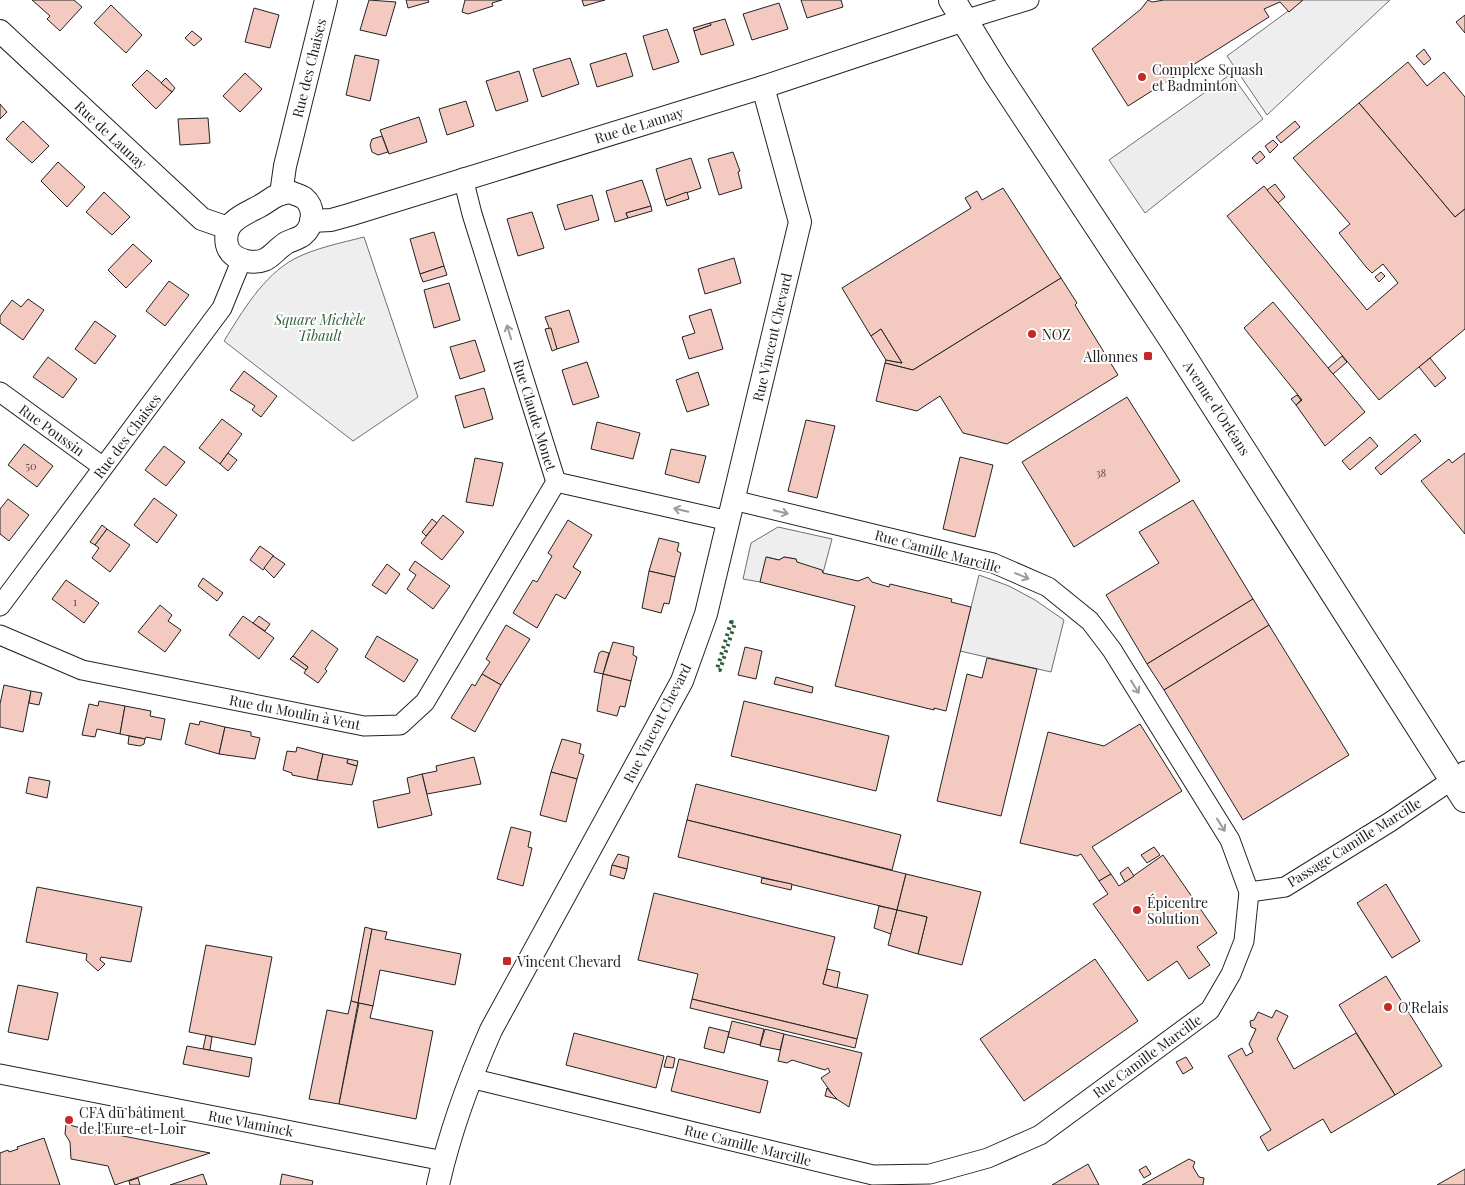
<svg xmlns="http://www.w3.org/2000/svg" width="1465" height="1185" viewBox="0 0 1465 1185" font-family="'Playfair Display',serif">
  <rect width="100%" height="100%" fill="#fff"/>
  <g fill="#eee" stroke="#6f6f6f">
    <polygon points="1303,0 1390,0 1267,115 1227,56"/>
    <path d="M364 237 418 397 353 441 224 341C242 312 263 276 294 259 315 248 341 243 364 237Z"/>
    <polygon points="778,527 832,539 823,573 797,562 796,559 784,557 779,560 767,557 760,582 743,579 751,543"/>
  </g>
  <g fill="#ededed" stroke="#6f6f6f">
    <polygon points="1231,74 1263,119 1145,213 1109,160"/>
    <polygon points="979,575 1009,586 1035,600 1064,620 1051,672 960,651"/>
  </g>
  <g fill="#f3c9c0" stroke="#222">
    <polygon points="32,0 74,0 82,7 60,31 47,19 50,16"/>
    <polygon points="369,0 396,2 386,36 360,30"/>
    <polygon points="406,0 428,0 429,2 408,8"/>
    <polygon points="465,0 502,0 492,3 493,6 468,14 462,12"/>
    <polygon points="582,0 605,0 584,6"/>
    <polygon points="801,0 841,0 843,7 807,18"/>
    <polygon points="1148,0 1152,2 1164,0 1303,0 1289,12 1280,2 1264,9 1269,17 1128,106 1092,49 1141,9"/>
    <polygon points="779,3 788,29 752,40 743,14"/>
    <polygon points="111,5 142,35 126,53 94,23"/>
    <polygon points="254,8 279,15 270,48 245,42"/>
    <polygon points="1465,15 1465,33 1456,22"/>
    <polygon points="725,19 734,45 701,55 694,31 711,25 710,23"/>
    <polygon points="710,23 711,25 694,31 693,28"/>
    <polygon points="667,29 679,62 653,70 643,36"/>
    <polygon points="192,31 202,39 194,46 185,38"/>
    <polygon points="1424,49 1431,59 1424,65 1416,56"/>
    <polygon points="626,53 633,76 597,87 590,64"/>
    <polygon points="355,55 379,60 370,101 346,95"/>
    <polygon points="570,58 579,84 542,97 533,69"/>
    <polygon points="1408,62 1427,86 1444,72 1465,97 1465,209 1455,217 1359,103"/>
    <polygon points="147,70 172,92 156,109 132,85"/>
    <polygon points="519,71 528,101 496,111 486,81"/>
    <polygon points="245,73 262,89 240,112 223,96"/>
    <polygon points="166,78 175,88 172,92 161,83"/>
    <polygon points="466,101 474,126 447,135 439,109"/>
    <polygon points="1359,103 1455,217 1465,209 1465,329 1379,400 1227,216 1264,186 1367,310 1398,283 1383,264 1372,273 1366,267 1339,233 1350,224 1293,158"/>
    <polygon points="0,104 7,112 0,119"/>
    <polygon points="419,117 427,142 389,154 380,130"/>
    <polygon points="208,118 210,143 180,145 178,119"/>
    <polygon points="23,121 49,146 32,163 6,139"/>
    <polygon points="1295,121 1300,127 1281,143 1276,137"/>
    <polygon points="382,136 388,152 378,155 372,152 370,145 372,139"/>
    <polygon points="1273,140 1278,145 1270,153 1265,146"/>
    <polygon points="1260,151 1265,157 1257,164 1252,158"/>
    <polygon points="733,152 740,171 738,172 742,188 719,195 708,159"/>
    <polygon points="691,158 701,188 665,200 656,169"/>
    <polygon points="58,162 85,187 67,207 41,181"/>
    <polygon points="642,180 651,206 626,213 628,218 615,222 606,191"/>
    <polygon points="1275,184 1285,197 1278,203 1267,190"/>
    <polygon points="1003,188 1061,278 913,370 885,363 886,360 902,363 881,329 871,336 842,288 971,208 965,198 977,191 982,200"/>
    <polygon points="104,192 130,217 112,235 86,212"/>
    <polygon points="687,192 689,199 667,206 665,200"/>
    <polygon points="592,195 599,220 565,230 557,205"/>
    <polygon points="651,206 652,211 628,218 626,213"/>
    <polygon points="532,212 544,248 518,256 507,219"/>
    <polygon points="434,232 444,266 420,274 410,239"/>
    <polygon points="133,244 152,261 126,288 108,270"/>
    <polygon points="734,258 741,283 705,294 698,269"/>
    <polygon points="444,266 447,275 423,282 420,274"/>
    <polygon points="1381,272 1385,276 1379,282 1375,277"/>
    <polygon points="1061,278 1077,303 1075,305 1118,375 1007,444 963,433 940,396 917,411 876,401 885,363 913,370"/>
    <polygon points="169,281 189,295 165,326 146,311"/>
    <polygon points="449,283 460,320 434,328 424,290"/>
    <polygon points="28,299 44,310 23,340 0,323 0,316 12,300 21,307"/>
    <polygon points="1273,302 1365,412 1325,446 1296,405 1302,400 1244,328"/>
    <polygon points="711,309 723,349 689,359 682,337 695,333 689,316"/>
    <polygon points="569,310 579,342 557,349 545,317"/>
    <polygon points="95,321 116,336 95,364 75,349"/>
    <polygon points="551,328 557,349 552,351 545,329"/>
    <polygon points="881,329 902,363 886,360 871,336"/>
    <polygon points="475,340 485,371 460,379 450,347"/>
    <polygon points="1342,356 1347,362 1333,374 1328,368"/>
    <polygon points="48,357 77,379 63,398 33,377"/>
    <polygon points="1430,358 1446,378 1435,387 1419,367"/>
    <polygon points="587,362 599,397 573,405 562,370"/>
    <polygon points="244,371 277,396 261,417 252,410 255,406 230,390"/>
    <polygon points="698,372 709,405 687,412 676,380"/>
    <polygon points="484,388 493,419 464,428 455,396"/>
    <polygon points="1297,395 1301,400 1296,405 1291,399"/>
    <polygon points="1127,397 1180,481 1074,547 1022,462"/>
    <polygon points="222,419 242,434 220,464 199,448"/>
    <polygon points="806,420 835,426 817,498 788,491"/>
    <polygon points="597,422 640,433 633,459 591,449"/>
    <polygon points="1415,434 1421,441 1381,475 1375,468"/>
    <polygon points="1370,437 1378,446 1350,470 1342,461"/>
    <polygon points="24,444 53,466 37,487 8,465"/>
    <polygon points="164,446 185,462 166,486 145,470"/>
    <polygon points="671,449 706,456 699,483 665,474"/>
    <polygon points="228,453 237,460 228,471 220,464"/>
    <polygon points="1465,453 1465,534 1421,481 1449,459 1452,463"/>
    <polygon points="960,457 993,465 975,537 943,529"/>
    <polygon points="475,458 503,463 493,506 466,502"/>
    <polygon points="154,498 177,515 157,543 134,525"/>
    <polygon points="8,499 29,515 9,541 0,534 0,509"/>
    <polygon points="1193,500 1253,599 1147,664 1106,595 1159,563 1139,532"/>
    <polygon points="443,515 464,532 442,560 421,543"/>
    <polygon points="432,519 437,523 426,536 422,532"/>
    <polygon points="568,520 592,535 573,567 581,572 574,584 565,599 556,594 537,628 513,613 533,580 537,582 552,556 548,553"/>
    <polygon points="102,525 107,529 95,545 90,542"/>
    <polygon points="107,529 130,545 110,572 92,558 99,548 95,545"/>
    <polygon points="659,538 679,543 677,551 681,553 675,577 649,571"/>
    <polygon points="260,546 274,556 263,570 250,560"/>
    <polygon points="273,556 285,564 274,578 264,568"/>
    <polygon points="766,557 779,560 784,557 796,559 797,562 822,570 823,573 858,581 868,577 872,582 889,587 890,584 952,599 951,602 971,607 946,711 934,708 934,710 835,686 855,606 760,582"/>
    <polygon points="415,561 450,586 433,609 407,589 416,575 409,570"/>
    <polygon points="387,564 400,574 386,594 372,585"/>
    <polygon points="649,571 675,577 669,604 664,603 661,613 642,608"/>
    <polygon points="203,578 223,593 217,601 198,586"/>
    <polygon points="66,580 99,603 84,623 52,599"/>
    <polygon points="1253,599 1269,625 1164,690 1147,664"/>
    <polygon points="160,605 172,615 168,621 181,630 165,652 138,632"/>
    <polygon points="243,616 274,638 259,659 229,635"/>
    <polygon points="259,616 270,624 265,631 253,623"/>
    <polygon points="506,625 530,639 501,685 482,674 490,662 486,659"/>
    <polygon points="1269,625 1349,755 1243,820 1164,690"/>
    <polygon points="312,630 338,649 325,669 327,671 318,683 304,673 308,667 293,656"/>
    <polygon points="377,636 418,660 404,682 365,657"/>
    <polygon points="613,642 634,647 633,655 637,657 631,681 603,674"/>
    <polygon points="745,647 762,651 756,679 738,675"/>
    <polygon points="602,651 609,653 603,674 594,672 599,653"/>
    <polygon points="293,656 308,667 306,670 290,659"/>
    <polygon points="987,658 1037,669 1001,816 937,801 967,674 982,678"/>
    <polygon points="482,674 501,685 475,732 451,718 472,684 475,686"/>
    <polygon points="603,674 631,681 625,707 620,706 617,716 597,711"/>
    <polygon points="776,677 813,687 812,693 774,684"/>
    <polygon points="4,685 31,691 23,732 0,727 0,704"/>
    <polygon points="31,691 42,693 39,705 29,703"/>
    <polygon points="99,701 125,706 120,734 97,729 95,737 82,735 89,704 98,706"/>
    <polygon points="744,701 889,736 876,791 731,756"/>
    <polygon points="125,706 151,711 150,716 165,719 161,740 146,737 145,739 120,734"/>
    <polygon points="200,721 225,727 219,754 185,744 190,723 199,725"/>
    <polygon points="1140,724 1182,791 1092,847 1111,874 1099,881 1081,854 1077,856 1020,843 1048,732 1104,746"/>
    <polygon points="225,727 251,732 251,736 260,738 255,759 219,754"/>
    <polygon points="129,736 145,739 144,744 140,746 128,744"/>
    <polygon points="562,739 581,744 579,753 584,755 577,779 551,772"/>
    <polygon points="297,747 323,754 317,780 292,775 292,773 283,770 287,751 296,752"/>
    <polygon points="323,754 348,759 347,763 357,766 352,785 317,780"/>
    <polygon points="474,757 481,784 427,794 422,774 437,771 436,766"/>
    <polygon points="348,759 358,761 357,766 347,763"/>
    <polygon points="551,772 577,779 566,822 540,815"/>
    <polygon points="422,774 432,815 378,828 373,801 410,793 407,778"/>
    <polygon points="29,777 50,781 47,798 26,793"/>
    <polygon points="696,784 901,835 892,870 687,820"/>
    <polygon points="687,820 906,874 897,910 678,857"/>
    <polygon points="511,827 531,832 528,847 532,848 523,886 497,879"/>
    <polygon points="1154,847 1160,855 1147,863 1141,855"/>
    <polygon points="618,854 629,857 627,869 612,865"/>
    <polygon points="1163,855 1217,933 1197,947 1210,965 1189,979 1177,961 1148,981 1093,904 1108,894 1099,881 1111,874 1119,886"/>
    <polygon points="612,865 627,869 624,879 610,875"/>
    <polygon points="1128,867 1134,876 1125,882 1120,873"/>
    <polygon points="906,874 981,892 962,965 918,954 927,917 897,910"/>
    <polygon points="762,878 792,884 791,890 761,883"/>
    <polygon points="1386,884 1420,941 1392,958 1357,903"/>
    <polygon points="37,887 142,907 131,962 101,957 100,960 105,964 98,971 86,960 87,954 26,942"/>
    <polygon points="654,893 835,937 823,984 868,995 857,1039 692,999 698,974 638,960"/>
    <polygon points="879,906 897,910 891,934 874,928"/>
    <polygon points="897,910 927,917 918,954 888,945"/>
    <polygon points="365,927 372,929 358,1003 351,1001"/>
    <polygon points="372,929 387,932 385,939 461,954 455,985 380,970 373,1006 358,1003"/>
    <polygon points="206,945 272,957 255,1045 189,1032"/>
    <polygon points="1095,959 1138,1021 1024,1101 980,1039"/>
    <polygon points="827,969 840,972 837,988 823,984"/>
    <polygon points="1386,976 1442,1066 1395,1095 1339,1005"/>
    <polygon points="18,985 58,993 48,1040 8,1032"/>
    <polygon points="692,999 857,1039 855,1048 690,1008"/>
    <polygon points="351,1001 358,1003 339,1104 309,1099 327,1010 348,1014"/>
    <polygon points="359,1003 373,1006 370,1018 433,1031 416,1119 339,1104"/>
    <polygon points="1276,1010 1288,1016 1277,1039 1294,1069 1356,1033 1395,1095 1331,1133 1323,1119 1268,1151 1260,1137 1271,1130 1228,1056 1242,1048 1246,1056 1253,1052 1249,1044 1256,1029 1251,1027 1250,1021 1254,1020 1258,1012 1272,1018"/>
    <polygon points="732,1021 764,1029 760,1045 728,1037"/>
    <polygon points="709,1027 729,1032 724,1053 704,1048"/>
    <polygon points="765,1029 784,1034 780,1050 760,1046"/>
    <polygon points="574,1033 664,1056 656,1088 566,1065"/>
    <polygon points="784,1034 862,1053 849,1107 835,1098 821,1078 830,1072 828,1068 825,1070 792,1060 787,1063 778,1061"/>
    <polygon points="206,1035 212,1037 210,1050 203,1049"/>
    <polygon points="187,1046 252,1058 249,1077 183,1064"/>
    <polygon points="667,1056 675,1058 673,1068 664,1067"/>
    <polygon points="1186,1057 1193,1068 1183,1074 1176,1062"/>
    <polygon points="679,1059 768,1081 760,1113 671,1091"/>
    <polygon points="827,1088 832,1094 837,1099 825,1096"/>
    <polygon points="66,1124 77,1127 210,1153 115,1185 108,1166 71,1159 70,1142 65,1134"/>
    <polygon points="44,1138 60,1185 0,1185 0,1153 8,1150 9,1152 18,1149 17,1147"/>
    <polygon points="1189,1159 1195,1162 1193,1167 1199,1177 1204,1178 1203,1185 1142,1185"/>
    <polygon points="1088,1164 1099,1185 1052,1185"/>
    <polygon points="1146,1166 1151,1174 1144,1178 1139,1170"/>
    <polygon points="1465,1169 1465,1185 1437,1185"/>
    <polygon points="203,1174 207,1185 170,1185"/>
    <polygon points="282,1174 313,1181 312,1185 280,1185"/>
    <polygon points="138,1178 140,1185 130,1185 129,1181"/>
  </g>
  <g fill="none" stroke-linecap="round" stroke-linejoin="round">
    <defs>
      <g id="minor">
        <polyline points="964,20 1029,0"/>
        <polyline points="463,178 472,214 556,482 729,521"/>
        <polyline points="0,392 103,467"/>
        <polyline points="0,606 222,308 242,259"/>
        <polyline points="0,635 82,670 364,726 400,725 425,702 556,482"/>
        <polyline points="1249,892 1285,887 1390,822 1465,771"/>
        <polyline points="0,1074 444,1161"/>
        <polyline points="470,1078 873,1175 930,1174 988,1158 1040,1135 1210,1010 1231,974 1244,941 1249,892 1230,840 1112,650 1090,621 1048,587 993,563 733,500"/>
      </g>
      <g id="tertiary">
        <polyline points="0,31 202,219 228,228"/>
        <path d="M290 192C294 194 301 196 304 198 316 208 313 227 303 235 298 239 291 240 286 243 271 253 269 265 246 261 238 259 229 254 227 245 222 222 243 215 260 206 274 198 273 195 290 192Z"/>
        <polyline points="281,194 285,166 326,0"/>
        <polyline points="311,221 331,220 349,215 763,87 964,20"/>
        <path d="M438 1185C450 1131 469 1080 491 1030L682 681 706 614 800 222 763 87"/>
      </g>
      <polyline id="secondary" points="952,0 996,72 1172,339 1465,799"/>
    </defs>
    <use href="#minor" stroke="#222" stroke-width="21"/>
    <use href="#tertiary" stroke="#222" stroke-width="24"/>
    <use href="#secondary" stroke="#222" stroke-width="28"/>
    <use href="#minor" stroke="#fff" stroke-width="19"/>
    <use href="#tertiary" stroke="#fff" stroke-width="22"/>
    <use href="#secondary" stroke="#fff" stroke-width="26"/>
    <polygon stroke="#2f5e38" stroke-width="4" stroke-dasharray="2.5 4" stroke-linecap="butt" points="731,622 735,623 720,670 717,669"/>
  </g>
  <defs><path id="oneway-shaft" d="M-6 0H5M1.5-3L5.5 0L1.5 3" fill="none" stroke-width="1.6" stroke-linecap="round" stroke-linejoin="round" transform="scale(1.25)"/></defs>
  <g stroke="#9c9c9c">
    <use href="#oneway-shaft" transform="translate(509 332) rotate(-107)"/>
    <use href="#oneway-shaft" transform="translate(681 510) rotate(-167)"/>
    <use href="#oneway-shaft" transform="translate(781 512) rotate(14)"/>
    <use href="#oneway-shaft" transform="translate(1022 576) rotate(23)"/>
    <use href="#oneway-shaft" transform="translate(1135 687) rotate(58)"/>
    <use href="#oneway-shaft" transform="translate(1221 825) rotate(58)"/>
  </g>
  <g fill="#c62828" stroke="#fff" stroke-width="2">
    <circle cx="1142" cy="77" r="5"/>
    <circle cx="1032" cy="334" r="5"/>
    <rect x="1143" y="351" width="10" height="10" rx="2.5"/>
    <circle cx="1137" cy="910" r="5"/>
    <rect x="502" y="956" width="10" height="10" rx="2.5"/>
    <circle cx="1388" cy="1007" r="5"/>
    <circle cx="69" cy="1120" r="5"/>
  </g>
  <g text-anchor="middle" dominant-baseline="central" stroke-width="4" stroke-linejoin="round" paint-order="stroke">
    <g font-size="11" fill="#564c4a">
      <text x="31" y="465">50</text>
      <text x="1101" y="472">38</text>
      <text x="75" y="601">1</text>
    </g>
    <g font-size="14" fill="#222" stroke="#fff">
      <text transform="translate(309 68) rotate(-76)">Rue des Chaises</text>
      <text transform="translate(639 125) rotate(-17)">Rue de Launay</text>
      <text transform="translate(111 135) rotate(43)">Rue de Launay</text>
      <text transform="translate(772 337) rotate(-77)">Rue Vincent Chevard</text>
      <text transform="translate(1217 408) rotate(57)">Avenue d'Orléans</text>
      <text transform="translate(535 415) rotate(73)">Rue Claude Monet</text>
      <text transform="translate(52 430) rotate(36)">Rue Poussin</text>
      <text transform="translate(127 436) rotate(-53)">Rue des Chaises</text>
      <text transform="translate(938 551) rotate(15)">Rue Camille Marcille</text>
      <text transform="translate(295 712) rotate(11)">Rue du Moulin à Vent</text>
      <text transform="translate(657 723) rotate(-63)">Rue Vincent Chevard</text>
      <text transform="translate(1354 842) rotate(-32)">Passage Camille Marcille</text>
      <text transform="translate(1147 1056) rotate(-36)">Rue Camille Marcille</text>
      <text transform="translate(251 1123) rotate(11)">Rue Vlaminck</text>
      <text transform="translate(748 1145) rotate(14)">Rue Camille Marcille</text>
    </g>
    <g font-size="14" fill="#222" stroke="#fff" text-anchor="start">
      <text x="1152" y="69">Complexe Squash<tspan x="1152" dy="16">et Badminton</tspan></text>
      <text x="1042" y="334">NOZ</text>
      <text x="1138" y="356" text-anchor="end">Allonnes</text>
      <text x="1147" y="902">Épicentre<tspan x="1147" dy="16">Solution</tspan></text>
      <text x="517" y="961">Vincent Chevard</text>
      <text x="1398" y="1007">O'Relais</text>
      <text x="79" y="1112">CFA du bâtiment<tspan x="79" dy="16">de l'Eure-et-Loir</tspan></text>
    </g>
    <g font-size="14" font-style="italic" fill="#2f5e38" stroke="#fff">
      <text x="320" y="319">Square Michèle<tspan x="320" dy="16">Tibault</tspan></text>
    </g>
  </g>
</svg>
